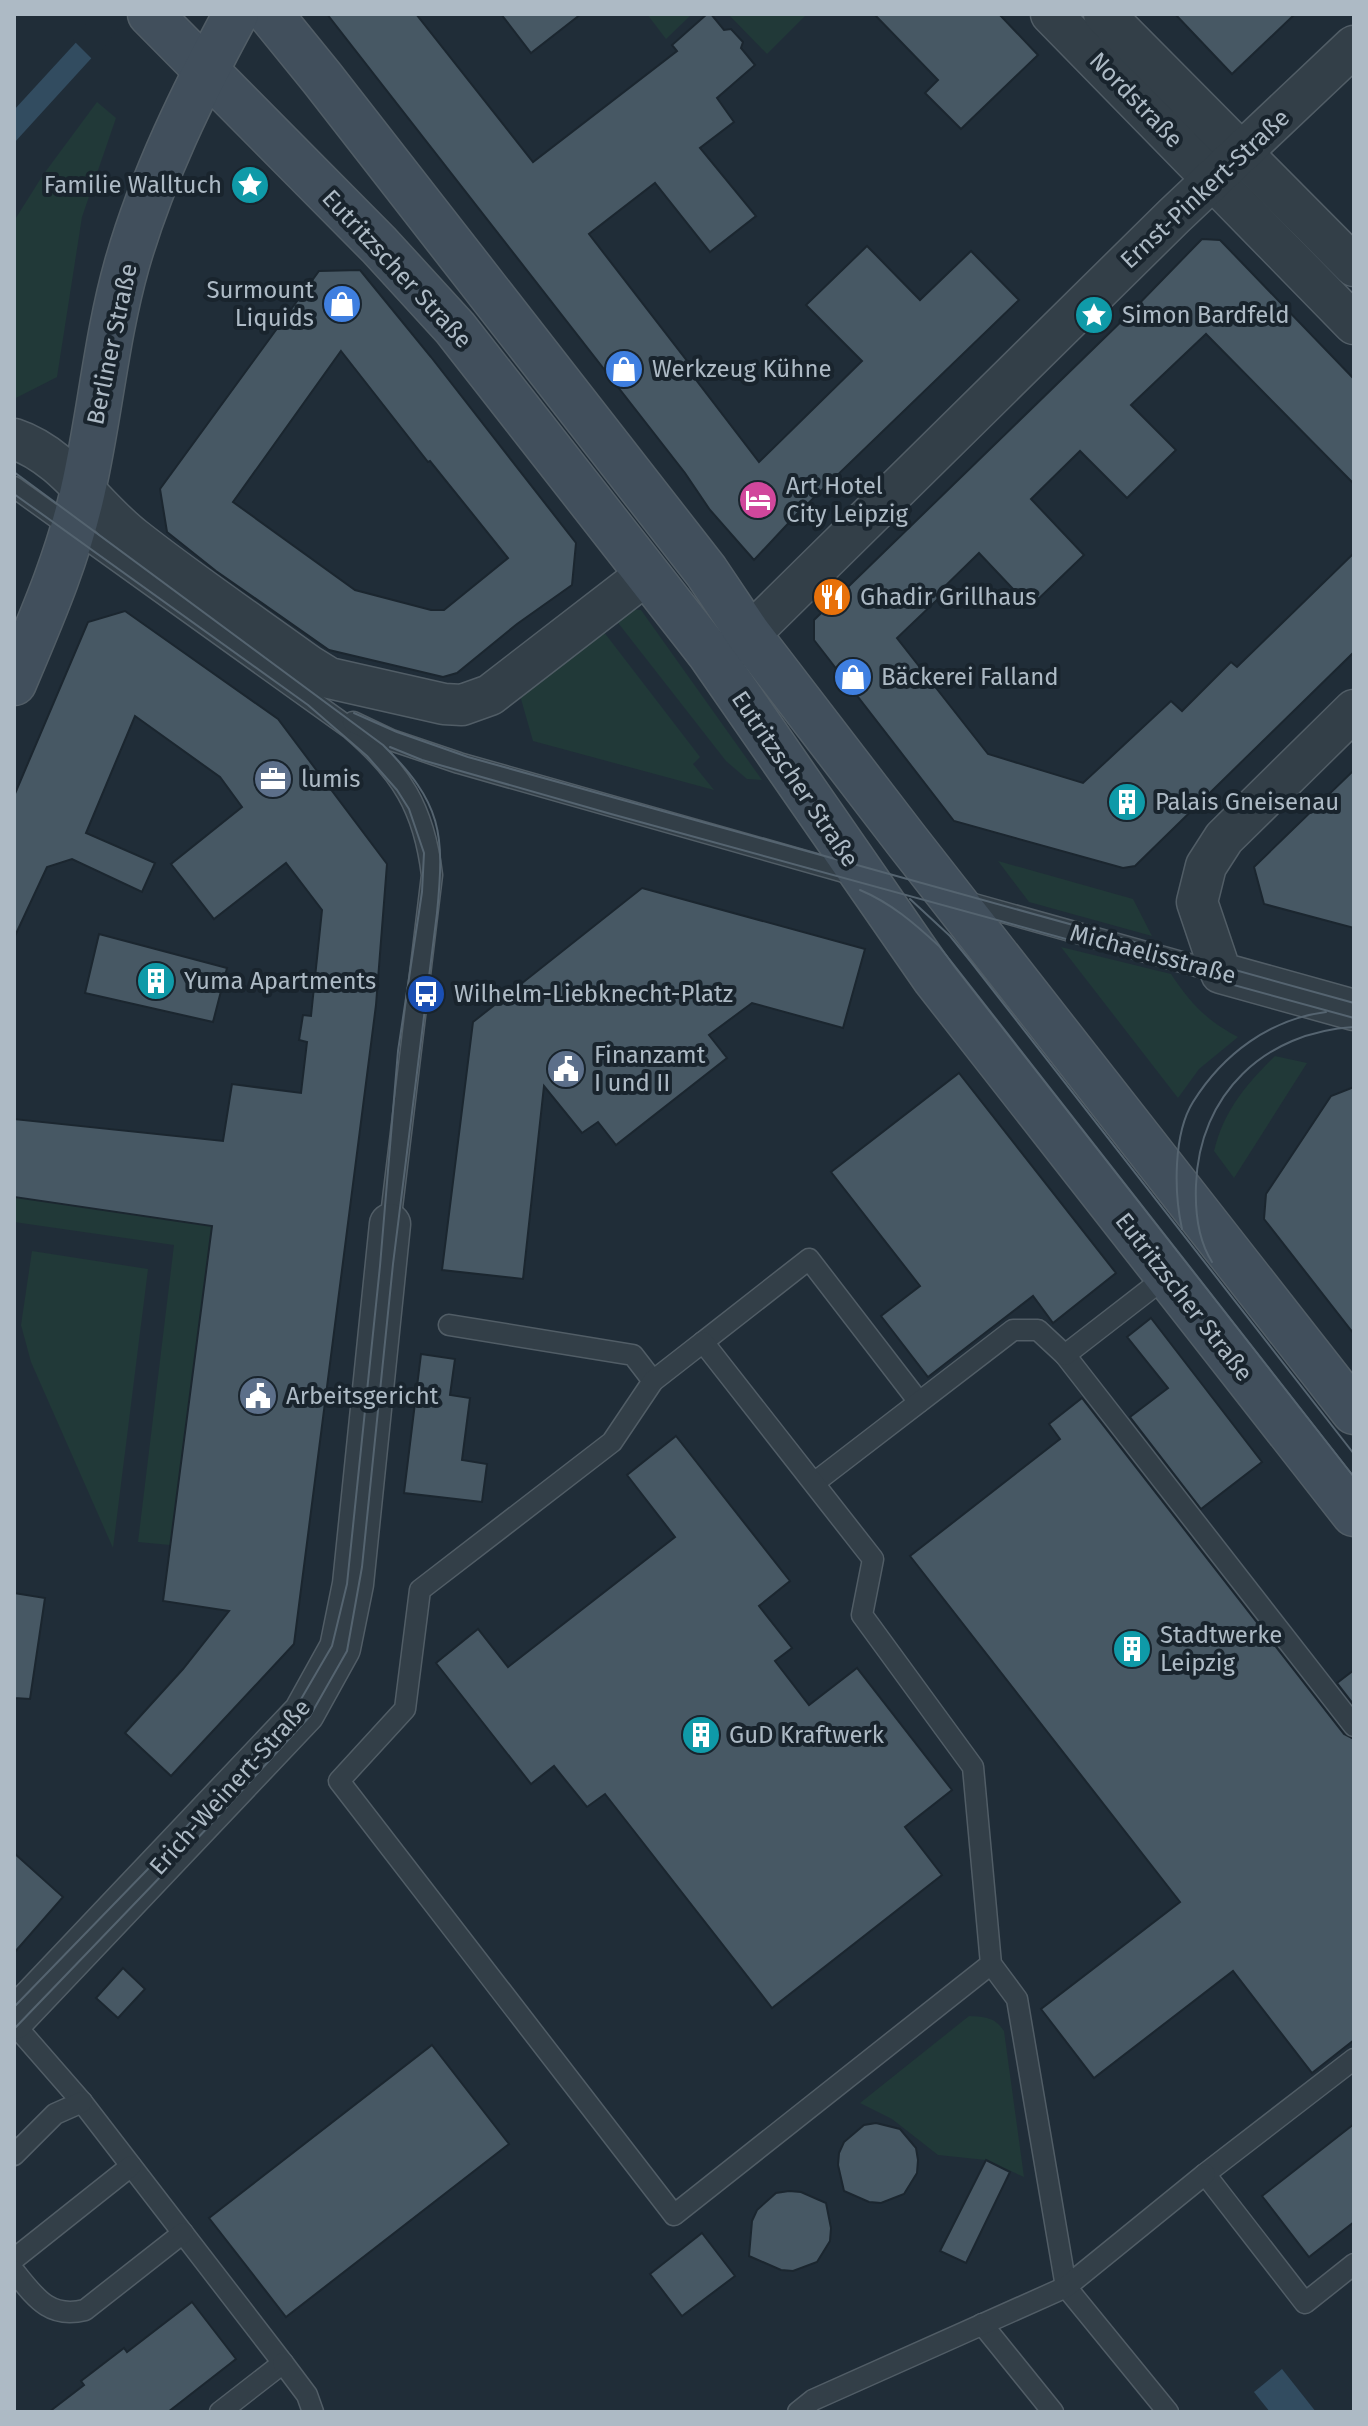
<svg xmlns="http://www.w3.org/2000/svg" width="1368" height="2426" viewBox="0 0 1368 2426" font-family="'Fira Sans',sans-serif">
  <rect width="100%" height="100%" fill="#202d38"/>
  <g fill="#213938">
    <polygon points="647,14 692,14 666,39"/>
    <polygon points="728,14 807,14 767,54"/>
    <polygon points="97,102 116,118 82,217 57,377 14,399 14,221 43,175"/>
    <polygon points="623,609 641,610 762,780 747,779 726,761 619,624 616,614"/>
    <polygon points="600,627 700,757 693,764 714,790 533,741 519,692"/>
    <polygon points="998,861 1133,899 1152,936 1029,902"/>
    <path d="M1061 947 1171 974C1191 1004 1206 1020 1238 1037L1199 1069 1178 1098Z"/>
    <path d="M1275 1056 1307 1063 1234 1178 1214 1151C1223 1112 1246 1084 1275 1056Z"/>
    <polygon points="14,1197 212,1226 170,1545 138,1542 174,1245 14,1222"/>
    <polygon points="32,1251 148,1269 113,1548 31,1362 21,1325"/>
    <path d="M969 2016C985 2017 995 2017 1004 2031L1024 2177 986 2160 938 2155 892 2119 860 2103Z"/>
  </g>
  <g fill="#324c60">
    <polygon points="81,37 97,52 14,143 14,110"/>
    <polygon points="1282,2369 1316,2412 1270,2412 1254,2392"/>
  </g>
  <polygon fill="#202d38" points="94,14 129,14 94,61 73,40"/>
  <g fill="#475864" stroke="#1b262f" stroke-width="2" fill-rule="evenodd">
    <polygon points="327,14 416,14 533,162 677,51 672,45 707,14 711,14 724,30 731,29 743,42 741,48 755,65 717,98 734,122 700,148 756,216 710,252 655,183 589,234 701,379 697,381 759,462 862,361 806,305 867,246 920,300 971,251 1019,300 797,514 754,560 710,510 685,473"/>
    <polygon points="501,14 581,14 531,53"/>
    <polygon points="874,14 999,14 1038,55 961,129 925,93 938,80"/>
    <polygon points="1175,14 1295,14 1232,74"/>
    <polygon points="1202,239 1220,240 1354,379 1354,484 1206,334 1131,405 1176,450 1127,498 1080,451 1031,499 1084,555 1030,607 979,553 936,595 939,598 897,638 988,754 1083,783 1171,701 1182,711 1231,662 1237,667 1354,553 1354,652 1135,866 1123,868 954,821 814,640 814,620 1130,313"/>
    <path d="M360 270 431 357 576 543 572 585 517 624 457 673 443 677 329 650 216 571 167 532 160 489 319 271ZM341 351 428 462 430 461 508 558 444 610H431L355 590 233 502Z"/>
    <polygon points="125,611 278,719 387,864 376,1005 294,1644 171,1776 125,1733 183,1669 229,1611 163,1601 212,1226 14,1197 14,1119 223,1141 232,1084 301,1093 307,1042 299,1040 303,1015 311,1016 322,910 286,863 214,919 171,864 242,807 220,777 135,716 86,833 155,863 142,892 72,859 47,867 14,938 14,796 88,622"/>
    <polygon points="1354,770 1354,928 1264,904 1254,867"/>
    <polygon points="642,888 865,949 843,1028 752,1003 709,1035 727,1058 616,1145 598,1122 582,1133 544,1086 523,1279 442,1270 473,1022"/>
    <polygon points="99,934 227,968 213,1022 85,993"/>
    <polygon points="959,1073 1116,1273 1053,1323 1033,1296 928,1377 881,1316 920,1286 831,1172"/>
    <polygon points="1354,1087 1354,1334 1264,1219 1266,1194 1331,1096"/>
    <polygon points="1151,1318 1262,1462 1201,1509 1130,1417 1168,1388 1127,1337"/>
    <polygon points="421,1354 455,1359 450,1395 470,1398 462,1460 487,1464 482,1502 404,1493"/>
    <polygon points="1082,1398 1344,1734 1354,1739 1354,2040 1312,2073 1233,1971 1094,2078 1041,2009 1180,1902 910,1556 1060,1439 1049,1424"/>
    <polygon points="676,1436 790,1581 759,1606 792,1648 775,1661 809,1705 857,1668 952,1790 905,1827 942,1875 772,2008 605,1794 587,1807 554,1766 531,1784 436,1663 478,1629 508,1667 675,1537 627,1475"/>
    <polygon points="14,1593 45,1598 30,1699 14,1698"/>
    <polygon points="1354,1670 1354,1705 1337,1683"/>
    <polygon points="14,1853 63,1897 14,1953"/>
    <polygon points="123,1968 145,1989 118,2018 96,1998"/>
    <polygon points="432,2045 509,2144 286,2317 209,2218"/>
    <polygon points="876,2123 900,2129 916,2148 918,2160 917,2173 904,2194 881,2203 869,2202 844,2191 838,2165 839,2153 844,2142 864,2125"/>
    <polygon points="1354,2124 1354,2222 1309,2257 1262,2196"/>
    <polygon points="986,2160 1010,2172 966,2263 940,2251"/>
    <polygon points="789,2191 801,2192 826,2203 831,2228 830,2241 817,2262 793,2271 781,2270 749,2256 752,2221 757,2210 776,2193"/>
    <polygon points="702,2233 735,2276 682,2316 650,2274"/>
    <polygon points="192,2302 236,2359 168,2412 49,2412 84,2385 81,2381 124,2348 127,2352"/>
  </g>
  <g fill="none" stroke-linecap="round" stroke-linejoin="round">
    <defs>
      <g id="lane">
        <path d="M14 487 351 729C401 772 424 808 432 875L390 1224"/>
        <polyline points="353,722 391,740 459,763 858,876"/>
        <polyline points="963,901 1221,973"/>
        <polyline points="449,1325 633,1355 653,1381"/>
        <polyline points="703,1342 809,1259 919,1402"/>
        <polyline points="1065,1355 1354,1726"/>
        <polyline points="814,1483 1013,1330 1038,1330 1065,1355 1167,1276"/>
        <polyline points="991,1964 674,2215 339,1781 405,1709 420,1590 612,1442 653,1381 703,1342 873,1559 862,1615 973,1767 991,1964 1017,1999 1066,2287 1168,2412"/>
        <polyline points="14,2024 82,2102 283,2363 220,2412"/>
        <polyline points="1354,2059 1205,2174 1305,2303 1354,2264"/>
        <polyline points="14,2155 55,2114 82,2102"/>
        <polyline points="14,2259 131,2166"/>
        <path d="M14 2271C35 2297 49 2319 85 2310L183 2233"/>
        <polyline points="982,2324 1053,2412"/>
        <polyline points="283,2363 307,2395 313,2412"/>
        <polyline points="798,2412 813,2400 1066,2287 1205,2174"/>
      </g>
      <g id="street">
        <polyline points="1051,14 1354,324"/>
        <polyline points="1104,14 1354,266"/>
        <path d="M14 439C65 456 93 507 135 539 191 583 250 623 308 665L329 678 444 704 462 705 490 695 648 573"/>
        <polyline points="749,635 1174,216 1354,46"/>
        <polyline points="1354,710 1224,838 1206,866 1197,902 1221,973 1354,1010"/>
        <polyline points="14,2019 304,1713 340,1648 353,1584 390,1224"/>
      </g>
      <g id="secondary">
        <polyline points="150,14 379,245 455,328 710,654 935,979 1354,1514"/>
        <polyline points="270,14 322,78 706,571 749,635 907,841 1354,1412"/>
        <path d="M14 683C41 619 68 558 83 490 100 415 106 338 127 264 152 177 193 93 236 14"/>
      </g>
    </defs>
    <use href="#lane" stroke="#515d66" stroke-width="23"/>
    <use href="#street" stroke="#515d66" stroke-width="43"/>
    <use href="#secondary" stroke="#515d66" stroke-width="47"/>
    <use href="#lane" stroke="#333f48" stroke-width="20"/>
    <use href="#street" stroke="#333f48" stroke-width="40"/>
    <use href="#secondary" stroke="#414f5c" stroke-width="44"/>
    <g stroke="#556470" stroke-width="2">
      <path d="M14 472 383 745C442 803 445 833 437 913L393 1264 362 1567 347 1651 310 1716 214 1821 14 2029"/>
      <polyline points="14,494 308,705 367,756 397,790 409,809 424,853 422,892 398,1051 380,1266 347,1584 332,1646 297,1706 147,1870 14,2007"/>
      <polyline points="354,713 397,732 468,757 1354,1003"/>
      <polyline points="390,747 422,760 611,814 1354,1018"/>
      <path d="M860 890C891 903 914 923 939 946L1354 1477"/>
      <polyline points="910,899 950,936 971,962 1354,1454"/>
      <path d="M1182 1229C1174 1193 1173 1134 1193 1102 1223 1054 1270 1019 1326 1012"/>
      <path d="M1212 1262C1198 1240 1195 1210 1196 1185 1199 1094 1265 1032 1354 1027"/>
    </g>
  </g>
  <defs>
    <symbol id="sight-disc" viewBox="-11 -11 22 22"><circle r="9.5" fill="#0f9aa8" stroke="#19242d"/><path d="M0-6L1.8-2.2L6-1.7L2.9 1.2L3.7 5.4L0 3.3L-3.7 5.4L-2.9 1.2L-6-1.7L-1.8-2.2Z" fill="#fff"/></symbol>
    <symbol id="shop-disc" viewBox="-11 -11 22 22"><circle r="9.5" fill="#3f7fe0" stroke="#19242d"/><path d="M-5-2.5h2.3a2.7 3.5 0 0 1 5.4 0H5L5.5 6h-11ZM-1.5-2.5h3a1.5 2.3 0 0 0-3 0Z" fill="#fff"/></symbol>
    <symbol id="hotel-disc" viewBox="-11 -11 22 22"><circle r="9.5" fill="#d1479c" stroke="#19242d"/><path d="M-6-4.5h1.5V1H6V5H4.5V3h-9V5H-6ZM-4 0a1.8 1.8 0 1 1 3.6 0ZM.5 0V-2.5h3Q6-2.5 6 0Z" fill="#fff"/></symbol>
    <symbol id="restaurant-disc" viewBox="-11 -11 22 22"><circle r="9.5" fill="#e8710a" stroke="#19242d"/><path d="M-5-6h1v4h1v-4h1v4h1v-4h1v5L-1.5 .5V6h-2V.5L-5-1ZM5-6V6H3V1.5H1.5Q1.5-4 5-6Z" fill="#fff"/></symbol>
    <symbol id="office-disc" viewBox="-11 -11 22 22"><circle r="9.5" fill="#5c6f8a" stroke="#19242d"/><path d="M-6-3h4V-5.5h4V-3h4V5H-6ZM-1-4.5V-3h2v-1.5ZM-6 0V1H6V0Z" fill="#fff"/></symbol>
    <symbol id="building-disc" viewBox="-11 -11 22 22"><circle r="9.5" fill="#0f9aa8" stroke="#19242d"/><path d="M-4-6H4V6H1V3H-1V6H-4ZM-2.5-4.3h1.7v1.8h-1.7ZM.8-4.3h1.7v1.8H.8ZM-2.5-1h1.7V.8h-1.7ZM.8-1h1.7V.8H.8Z" fill="#fff"/></symbol>
    <symbol id="bus-disc" viewBox="-11 -11 22 22"><circle r="9.5" fill="#1a4fb4" stroke="#19242d"/><path d="M-5-6H5V4H4V6H2V4H-2V6H-4V4H-5ZM-3.5-4V0h7V-4ZM-3.5 1.2v1.5H-2V1.2ZM2 1.2v1.5H3.5V1.2Z" fill="#fff"/></symbol>
    <symbol id="civic-disc" viewBox="-11 -11 22 22"><circle r="9.5" fill="#5c6f8a" stroke="#19242d"/><path d="M-.6-6.5H3V-4.5H.6V-3L4-1V1h2V6H-6V1h2V-1L-.6-3ZM-1.2 2.5V6h2.4V2.5Z" fill="#fff"/></symbol>
  </defs>
  <g fill-rule="evenodd">
    <use href="#sight-disc" x="228" y="163" width="44" height="44"/>
    <use href="#shop-disc" x="320" y="282" width="44" height="44"/>
    <use href="#sight-disc" x="1072" y="293" width="44" height="44"/>
    <use href="#shop-disc" x="602" y="347" width="44" height="44"/>
    <use href="#hotel-disc" x="736" y="478" width="44" height="44"/>
    <use href="#restaurant-disc" x="810" y="575" width="44" height="44"/>
    <use href="#shop-disc" x="831" y="655" width="44" height="44"/>
    <use href="#office-disc" x="251" y="757" width="44" height="44"/>
    <use href="#building-disc" x="1105" y="780" width="44" height="44"/>
    <use href="#building-disc" x="134" y="959" width="44" height="44"/>
    <use href="#bus-disc" x="404" y="972" width="44" height="44"/>
    <use href="#civic-disc" x="544" y="1047" width="44" height="44"/>
    <use href="#civic-disc" x="236" y="1374" width="44" height="44"/>
    <use href="#building-disc" x="1110" y="1627" width="44" height="44"/>
    <use href="#building-disc" x="679" y="1713" width="44" height="44"/>
  </g>
  <g text-anchor="middle" dominant-baseline="central" stroke-width="8" stroke-linejoin="round" paint-order="stroke">
    <g font-size="24" fill="#adbac5" stroke="#19242d">
      <text transform="translate(1136 100) rotate(46)">Nordstraße</text>
      <text transform="translate(1205 189) rotate(-43)">Ernst-Pinkert-Straße</text>
      <text transform="translate(397 269) rotate(47)">Eutritzscher Straße</text>
      <text transform="translate(112 344) rotate(-78)">Berliner Straße</text>
      <text transform="translate(795 779) rotate(56)">Eutritzscher Straße</text>
      <text transform="translate(1153 954) rotate(15)">Michaelisstraße</text>
      <text transform="translate(1184 1297) rotate(52)">Eutritzscher Straße</text>
      <text transform="translate(230 1787) rotate(-48)">Erich-Weinert-Straße</text>
    </g>
    <g font-size="24" fill="#adbac5" stroke="#19242d" text-anchor="start">
      <text x="222" y="185" text-anchor="end">Familie Walltuch</text>
      <text x="314" y="290" text-anchor="end">Surmount<tspan x="314" dy="28">Liquids</tspan></text>
      <text x="1122" y="315">Simon Bardfeld</text>
      <text x="652" y="369">Werkzeug Kühne</text>
      <text x="786" y="486">Art Hotel<tspan x="786" dy="28">City Leipzig</tspan></text>
      <text x="860" y="597">Ghadir Grillhaus</text>
      <text x="881" y="677">Bäckerei Falland</text>
      <text x="301" y="779">lumis</text>
      <text x="1155" y="802">Palais Gneisenau</text>
      <text x="184" y="981">Yuma Apartments</text>
      <text x="454" y="994">Wilhelm-Liebknecht-Platz</text>
      <text x="594" y="1055">Finanzamt<tspan x="594" dy="28">I und II</tspan></text>
      <text x="286" y="1396">Arbeitsgericht</text>
      <text x="1160" y="1635">Stadtwerke<tspan x="1160" dy="28">Leipzig</tspan></text>
      <text x="729" y="1735">GuD Kraftwerk</text>
    </g>
  </g>
  <rect width="1368" height="2426" fill="none" stroke="#adbac5" stroke-width="32"/>
</svg>
